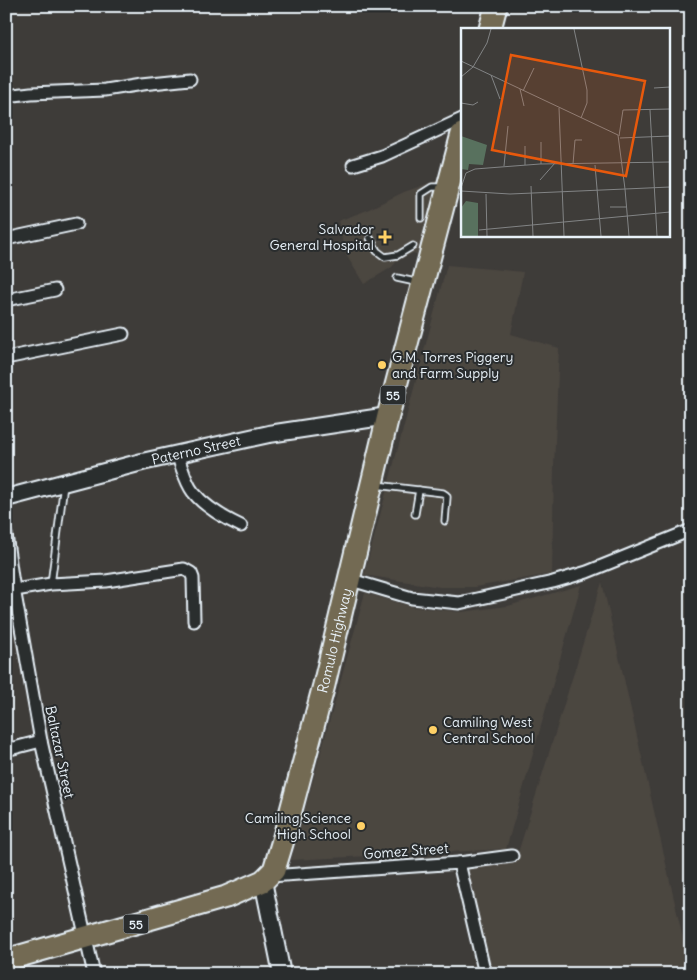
<svg xmlns="http://www.w3.org/2000/svg" width="697" height="980" viewBox="0 0 697 980" font-family="Delius,sans-serif">
  <rect width="100%" height="100%" fill="#3e3c39"/>
  <filter id="ink" filterUnits="userSpaceOnUse"><feTurbulence type="fractalNoise" baseFrequency=".02" numOctaves="2"/><feDisplacementMap in="SourceGraphic" scale="10" xChannelSelector="R" yChannelSelector="G"/><feConvolveMatrix kernelMatrix="1 2 1 2 8 2 1 2 1" color-interpolation-filters="sRGB"/></filter>
  <g filter="url(#ink)">
    <g fill="#4c4741">
      <polygon points="444,178 424,257 413,253 397,261 392,267 364,284 345,253 338,221 365,211 404,192"/>
      <polygon points="447,265 523,272 511,334 559,348 554,466 552,574 474,587 440,587 364,575"/>
      <polygon points="602,582 691,974 493,974 465,860 518,853"/>
      <polygon points="581,585 506,849 291,860 365,593 413,607 461,612 508,606"/>
    </g>
    <g fill="none" stroke-linecap="round" stroke-linejoin="round">
      <defs>
        <g id="lane">
          <polyline points="421,218 421,194 432,187 443,187"/>
          <polyline points="370,238 377,251 385,257 398,255 413,246"/>
          <polyline points="397,278 420,283"/>
          <polyline points="376,485 443,493 446,495 447,497 445,521"/>
          <polyline points="415,514 419,490"/>
          <polyline points="51,584 64,484"/>
        </g>
        <g id="street">
          <polyline points="6,96 31,93 105,90 142,84 190,79"/>
          <polyline points="353,165 382,156 462,119"/>
          <polyline points="6,239 76,224"/>
          <polyline points="6,300 55,290"/>
          <polyline points="6,358 123,334"/>
          <path d="M177 455C182 466 185 482 193 492 205 507 224 518 241 526"/>
          <polyline points="6,534 12,577 41,741 94,974"/>
          <polyline points="348,579 412,598 459,603 553,582 587,572 691,530"/>
          <polyline points="15,590 51,584 106,581 184,569 191,573 193,578 194,621"/>
          <polyline points="6,750 41,741"/>
          <polyline points="459,863 512,856"/>
          <polyline points="270,876 459,863 485,974"/>
        </g>
        <g id="secondary">
          <path id="s1" d="M6 498 142 462 269 434 388 416"/>
          <polyline points="263,881 282,974"/>
        </g>
        <g id="highway">
          <polyline points="490,29 496,6"/>
          <path id="s2" d="M6 960 226 897 263 881 274 870 284 837 324 685 388 416 462 134"/>
        </g>
      </defs>
      <use href="#lane" stroke="#e8f1f8" stroke-width="9"/>
      <use href="#street" stroke="#e8f1f8" stroke-width="15"/>
      <use href="#secondary" stroke="#e8f1f8" stroke-width="20"/>
      <use href="#highway" stroke="#e8f1f8" stroke-width="25"/>
      <use href="#lane" stroke="#2a2d2e" stroke-width="5.5"/>
      <use href="#street" stroke="#2a2d2e" stroke-width="11"/>
      <use href="#secondary" stroke="#2a2d2e" stroke-width="16"/>
      <use href="#highway" stroke="#736b52" stroke-width="21"/>
    </g>
  </g>
  <g fill="#ffd166" stroke="#2a2d2e" stroke-width="2">
    <path d="M382.5 229.5h5v5h5v5h-5v5h-5v-5h-5v-5h5z"/>
    <circle cx="382" cy="365" r="5"/>
    <circle cx="433" cy="730" r="5"/>
    <circle cx="361" cy="826" r="5"/>
  </g>
  <g text-anchor="middle" dominant-baseline="central" stroke-width="4" stroke-linejoin="round" paint-order="stroke">
    <g fill="#2a2d2e" stroke="#afb6bb" stroke-width="1">
      <rect x="380.5" y="385.5" width="25" height="19" rx="4"/>
      <rect x="123.5" y="914.5" width="25" height="19" rx="4"/>
    </g>
    <g font-size="12" font-weight="bold" fill="#e8f1f8">
      <text x="393" y="395">55</text>
      <text x="136" y="924">55</text>
    </g>
    <g font-size="14" fill="#e8f1f8" stroke="#2a2d2e" text-anchor="end">
      <text x="374" y="229">Salvador<tspan x="374" dy="16">General Hospital</tspan></text>
      <text x="392" y="357" text-anchor="start">G.M. Torres Piggery<tspan x="392" dy="16">and Farm Supply</tspan></text>
      <text x="443" y="722" text-anchor="start">Camiling West<tspan x="443" dy="16">Central School</tspan></text>
      <text x="351" y="818">Camiling Science<tspan x="351" dy="16">High School</tspan></text>
    </g>
    <g font-size="14" fill="#e8f1f8" stroke="#2a2d2e">
      <text stroke="none"><textPath href="#s1" startOffset="196">Paterno Street</textPath></text>
      <text stroke="none"><textPath href="#s2" startOffset="522">Romulo Highway</textPath></text>
      <text transform="translate(60 752) rotate(78)">Baltazar Street</text>
      <text transform="translate(406 851) rotate(-4)">Gomez Street</text>
    </g>
  </g>
  <g transform="translate(461 28)">
    <rect width="209" height="209" fill="#3e3c39"/>
    <path d="M0 108 26 117 22 137 8 136 7 142 0 141ZM5 173 17 175V208H0V180Z" fill="#58715e"/>
    <path fill="none" stroke="#828485" stroke-width="1" d="M113 1 126 62V75L120 90M0 33 157 107 164 161M30 47 39 71M0 49 12 39 26 15 30 1M193 60 209 59M59 61 63 78M62 63 73 40M0 75 12 77 17 74M98 80 103 208M189 82 196 208M158 108 162 82 209 81M159 110 209 108M80 114V136M64 118V137M112 136 114 112H121M134 137 140 208M43 138 47 98M79 152 94 135M70 158 72 208M0 160 5 145 14 141 79 136 209 134M164 161 209 159M0 163 49 166 164 161 168 208M25 166 26 208M149 179H165M18 202 209 184"/>
    <path fill="#e8590c" fill-opacity="0.15" stroke="#e8590c" stroke-width="2.5" d="M50 27 184 53 165 148 31 122Z"/>
    <rect width="209" height="209" fill="none" stroke="#e8f1f8" stroke-width="2.5"/>
  </g>
  <rect width="697" height="980" fill="none" stroke="#2a2d2e" stroke-width="25"/>
  <rect x="12" y="12" width="672" height="955" fill="none" stroke="#e8f1f8" stroke-width="2" filter="url(#ink)"/>
</svg>
